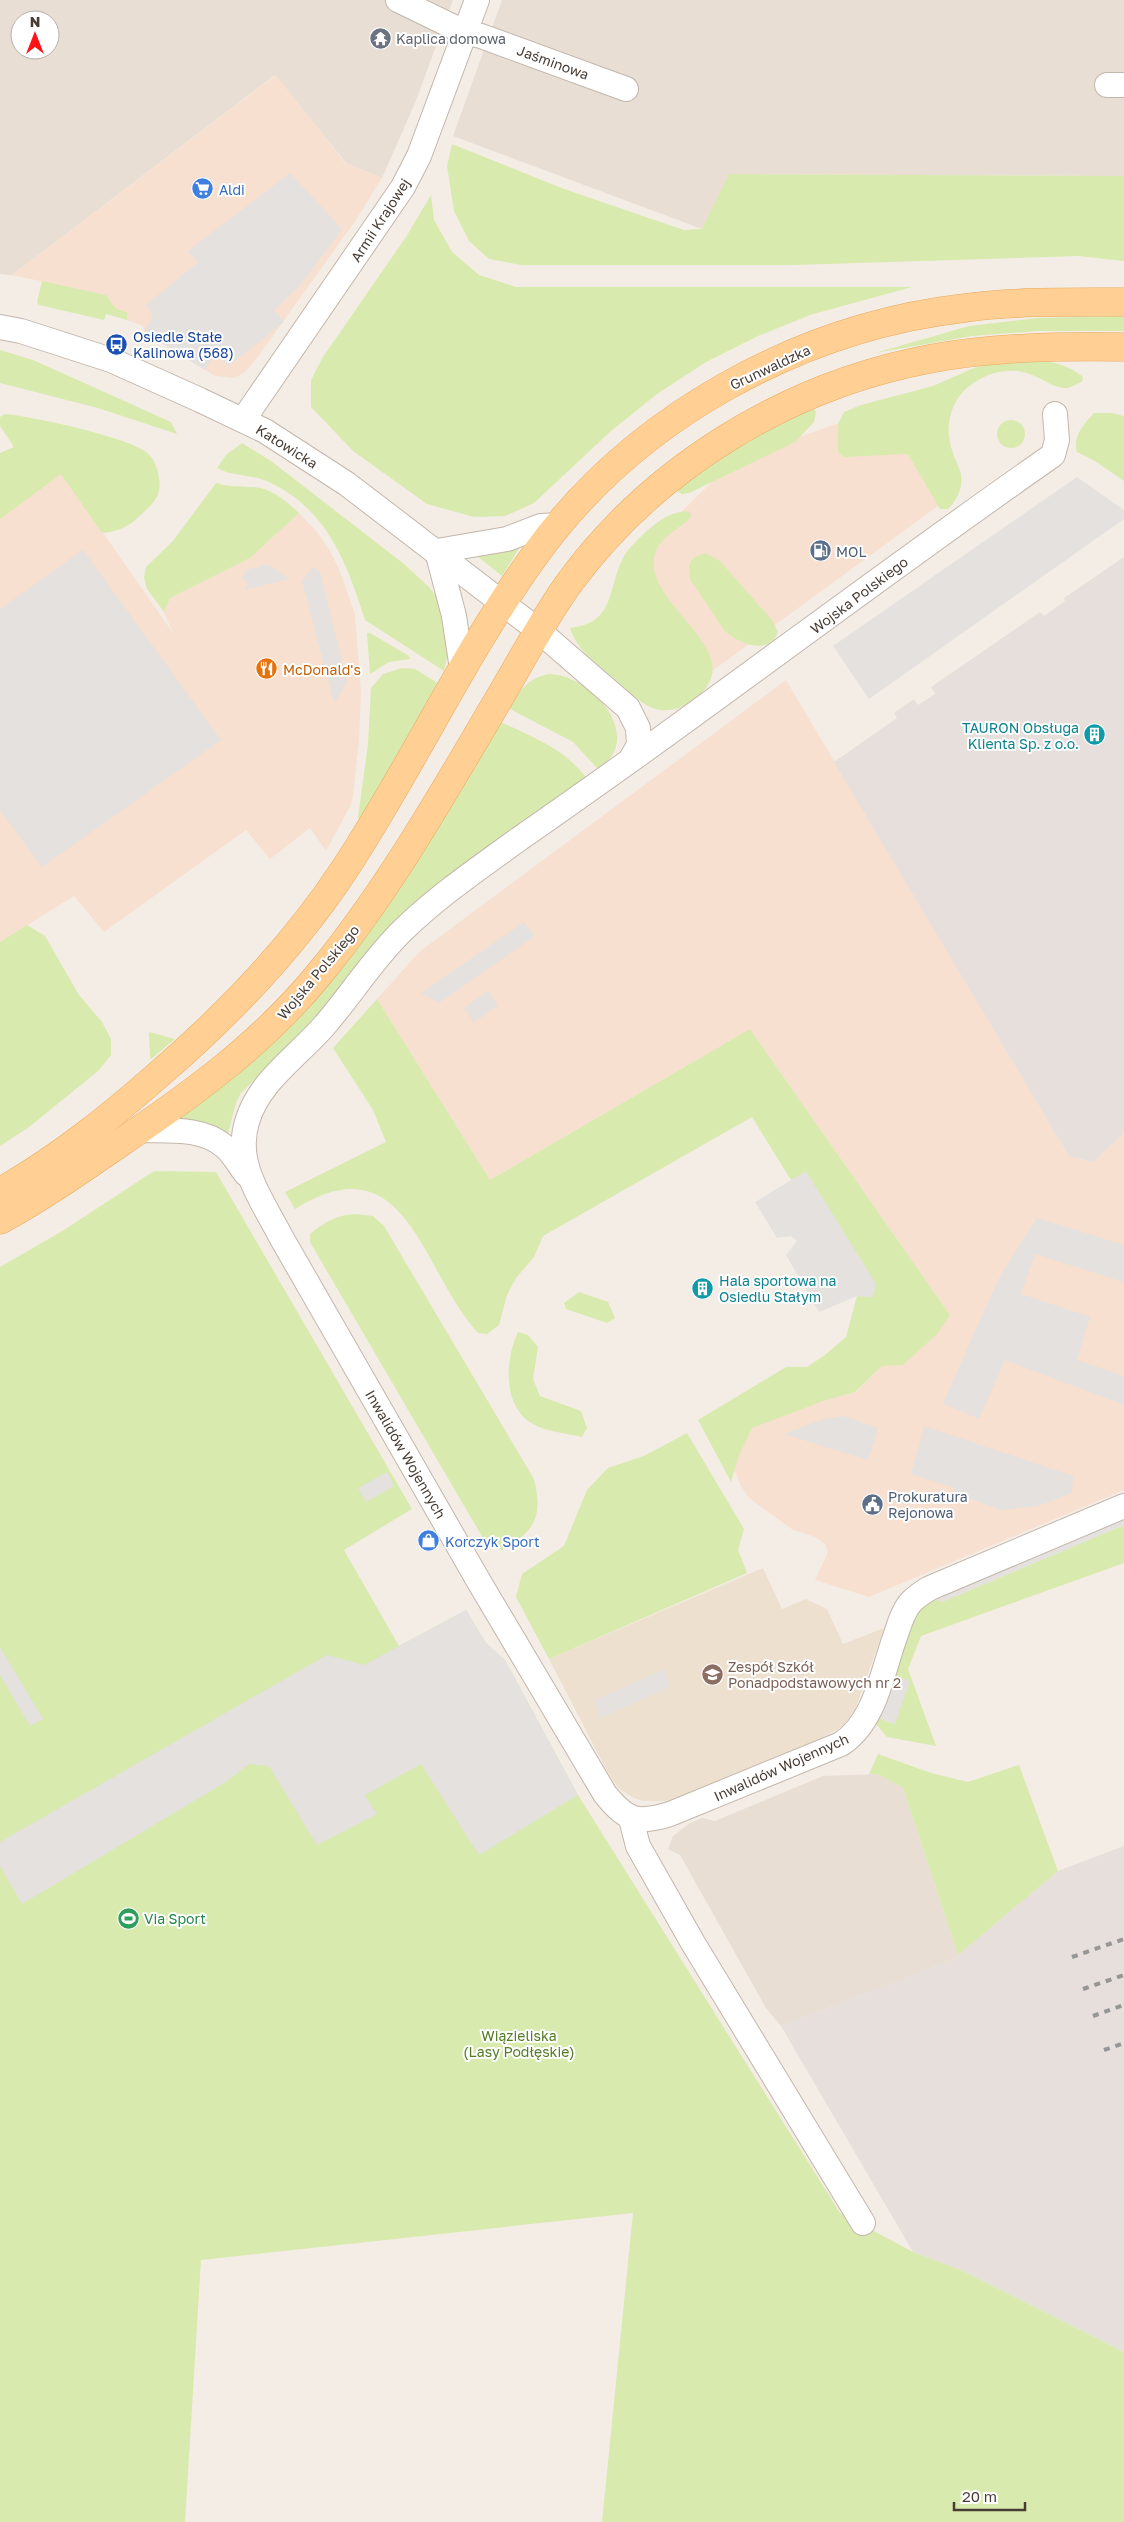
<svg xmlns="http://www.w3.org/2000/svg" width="1124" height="2522" viewBox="0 0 1124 2522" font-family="'Golos Text',sans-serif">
  <rect width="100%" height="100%" fill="#f4ede6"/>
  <g fill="#e8ded4" fill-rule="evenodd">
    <path d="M0 0H453L415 103 382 178 346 163 275 75 12 275 0 274ZM20 20H50V50H20Z"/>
    <polygon points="502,0 1124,0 1124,176 730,174 702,229 453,136"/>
    <polygon points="878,1774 903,1788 958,1955 952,1960 781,2026 766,2008 680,1855 668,1849 673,1836 690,1823 703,1818 715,1821 823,1776"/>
  </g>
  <g fill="#f7e0d0">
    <polygon points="276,75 345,163 382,178 356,220 254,362 245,372 235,378 215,376 144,332 143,326 127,320 128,313 115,309 106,295 12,275"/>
    <polygon points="893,404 953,495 678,696 633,558 736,459"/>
    <polygon points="0,453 62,474 173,633 164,612 170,598 250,558 299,513 317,532 329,549 339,569 355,614 361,692 359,742 352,803 326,851 310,828 270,859 246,830 104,932 74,896 0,942"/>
    <polygon points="786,680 1069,1156 1093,1162 1124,1133 1124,1490 869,1597 815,1580 828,1552 825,1544 815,1537 793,1530 749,1498 741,1486 715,1426 856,1392 882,1366 950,1315 750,1029 490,1180 377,999 419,952"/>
  </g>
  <g fill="#e6dfdb">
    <polygon points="1124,557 1124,1133 1093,1162 1069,1156 834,762 897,718 894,713 914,699 918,705 935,694 931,687 1040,612 1044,616 1065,601 1064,598"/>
    <polygon points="1124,1846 1124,2352 963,2271 913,2252 781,2026 952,1960 1058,1871"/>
  </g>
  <polygon fill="#eee0cf" points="763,1568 782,1609 806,1599 827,1609 843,1644 884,1628 855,1710 845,1725 822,1738 687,1794 666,1801 643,1801 634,1798 619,1789 607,1771 549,1659"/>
  <g fill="#d8eaad">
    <polygon points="452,144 564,189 684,230 702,229 729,174 1124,176 1124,261 1078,256 795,265 521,265 489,259 469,241 454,211 447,166"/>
    <polygon points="431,195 434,220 452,252 479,275 516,287 912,287 810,315 758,336 706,362 657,394 611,431 534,503 505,516 474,517 427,504 353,451 311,407 311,380 323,357 406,237"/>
    <polygon points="42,281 106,295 115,308 128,313 127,320 106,314 104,320 39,305 37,302"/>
    <polygon points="1124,316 1124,331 1038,331 972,336 875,353 969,326 1037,318"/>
    <polygon points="0,350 33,360 171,422 177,434 98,408 0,383"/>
    <path d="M1033 360C1053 362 1067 364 1083 377L1082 382C1076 384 1069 389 1064 388 1055 387 1047 382 1039 378 1015 365 989 370 968 387 949 403 944 430 953 453 955 460 960 468 961 475 963 488 957 500 948 509H940L908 454 844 457 838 452V424L844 412 861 405 933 386 974 368 999 362Z"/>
    <path d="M813 409 816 411 814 422 795 442 689 493 682 494 678 492 680 487C721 456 765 429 813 409Z"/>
    <path d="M1094 413H1112L1124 416V481L1095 461 1077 452C1073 436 1083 425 1094 413Z"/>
    <path d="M5 414C31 416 127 437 146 452 154 458 158 469 159 478 161 490 158 498 150 506 134 522 125 531 102 533L61 474 0 519V453L14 447 0 426V417Z"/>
    <circle cx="1011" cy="434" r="14"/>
    <path d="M242 443 271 461 404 564 429 587 439 600 449 648 444 671 365 620C347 563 327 509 269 482 252 474 233 477 217 468L226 455Z"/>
    <path d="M216 483C228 487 239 486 251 487 270 487 286 501 299 513L250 558 170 598 164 612 147 589 144 577 146 567 173 541Z"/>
    <path d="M686 511 690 512 691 517C680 529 662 535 656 551 638 596 730 641 710 681 699 703 669 719 646 705 633 697 622 685 611 676 594 661 577 650 570 628 616 623 607 589 623 558 629 546 656 521 668 516 674 513 680 512 686 511Z"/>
    <polygon points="520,547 502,576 477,556"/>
    <path d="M706 553 720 561 772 620 778 632C769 657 737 643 724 630L690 579 689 565 694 557Z"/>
    <polygon points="367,633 370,633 409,656 410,659 389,662 370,674"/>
    <polygon points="402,668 415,669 439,684 407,743 360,819 358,818 368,744 371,688 383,674"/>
    <path d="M549 674C591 674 647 738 598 769L573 742 508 708C519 691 528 678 549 674Z"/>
    <path d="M501 722C534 738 563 748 586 777L333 998 289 1046 241 1093 236 1103 228 1133 199 1121 180 1118C225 1084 272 1050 309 1007 385 921 444 821 501 722Z"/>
    <polygon points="27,925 45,936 79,995 102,1022 111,1039 111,1055 98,1071 29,1127 0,1146 0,942"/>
    <path d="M377 999 490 1180 750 1029 950 1315 938 1333 903 1365 882 1366 855 1392 823 1401 752 1428 739 1455 731 1482 698 1420 786 1367H807L825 1355 846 1337 857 1296 873 1297 806 1172 791 1180 752 1117 543 1236 534 1257 516 1278 507 1295 499 1325 487 1334 478 1333C421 1271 407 1139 295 1209L285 1192 386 1142 373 1110 333 1048Z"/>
    <polygon points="149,1032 175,1039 151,1059 150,1058"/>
    <polygon points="154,1171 216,1172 412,1509 344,1550 399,1646 466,1610 486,1643 505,1660 578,1795 840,2213 913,2252 963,2271 1124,2352 1124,2522 602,2522 633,2213 201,2260 185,2522 0,2522 0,1267 64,1230"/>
    <path d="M355 1214 373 1216 384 1226 534 1479C543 1517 535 1531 502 1550L487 1545 310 1242V1234C324 1222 337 1215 355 1214Z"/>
    <polygon points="579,1292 608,1302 615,1318 607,1323 566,1309 564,1303"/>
    <path d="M518 1332 528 1335 538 1347 533 1379 540 1396 581 1411 587 1428 582 1437C566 1433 547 1432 533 1424 502 1407 505 1359 518 1332Z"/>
    <polygon points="687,1433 744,1529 738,1550 747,1573 549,1659 516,1597 522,1574 564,1546 587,1490 608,1468 644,1456"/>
    <polygon points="1124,1525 1124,1563 921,1636 908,1669 936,1746 887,1737 876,1724 878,1718 895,1724 893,1675 911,1624 919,1610 933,1598 942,1602"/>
    <polygon points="878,1754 931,1773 968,1782 1019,1765 1058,1871 958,1955 903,1788 878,1774 869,1774"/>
  </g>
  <g fill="#e4e1de">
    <polygon points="290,173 342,229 300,285 274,310 284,322 228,366 215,353 205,370 144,332 153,317 146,305 198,262 188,251"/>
    <polygon points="1077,477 1124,510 1124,519 869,699 833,646"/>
    <polygon points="83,550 221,740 42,867 0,810 0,609"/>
    <polygon points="268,564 289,579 245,590 248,584 242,577 247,570"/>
    <polygon points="313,567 320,572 347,682 334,703 302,581"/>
    <polygon points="524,922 535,936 439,1003 421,993"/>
    <polygon points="488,991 498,1006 474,1022 464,1008"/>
    <polygon points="806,1171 876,1284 873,1297 857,1296 819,1312 786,1255 797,1241 791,1236 777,1238 755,1202"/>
    <polygon points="1037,1218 1124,1245 1124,1282 1035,1254 1021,1294 1090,1317 1077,1360 1124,1376 1124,1405 1005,1360 979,1419 943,1403 1000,1276"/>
    <polygon points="843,1416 878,1428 868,1460 784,1434 821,1420"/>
    <polygon points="924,1426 1073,1476 1072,1493 1038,1506 1001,1510 954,1493 955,1488 911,1474"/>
    <polygon points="387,1472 394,1486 366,1502 358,1488"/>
    <polygon points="1124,1517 1124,1525 942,1602 933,1598"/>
    <polygon points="466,1610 486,1643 505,1660 578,1795 479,1855 421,1764 365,1795 377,1814 317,1845 269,1766 249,1764 226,1782 22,1904 0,1866 0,1842 327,1655 364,1665"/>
    <polygon points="0,1647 43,1719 30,1726 0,1675"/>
    <polygon points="664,1669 671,1687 597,1719 599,1712 594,1701"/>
    <polygon points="893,1675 910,1681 895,1724 878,1718"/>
  </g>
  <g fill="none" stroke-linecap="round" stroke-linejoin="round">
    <defs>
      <g id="minor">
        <polyline points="398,0 466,33 481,36 626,89"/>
        <polyline points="1107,85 1124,85"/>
        <polyline points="0,327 21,331 111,360 200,400 265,431 347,484 539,631 628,708 638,728 639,745 631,759"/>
        <path d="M1055 414 1057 440 1053 455C915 551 781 652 645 750 603 780 561 810 519 839 479 868 438 896 403 930 373 959 351 995 324 1026 298 1056 258 1082 247 1122 234 1164 262 1200 281 1237L478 1580 605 1794C627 1821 637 1824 670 1814L841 1744C875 1722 882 1673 895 1637 899 1625 903 1611 911 1602 917 1596 923 1592 930 1588L1124 1506"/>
        <polyline points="243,420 403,187 419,156 477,0"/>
        <polyline points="437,551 507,539 541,526 558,525"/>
        <polyline points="437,551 454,616 462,669"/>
        <path d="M140 1130C168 1131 201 1127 224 1146 233 1153 239 1165 246 1174"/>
        <polyline points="631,1819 638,1846 693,1943 863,2223"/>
      </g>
      <g id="major">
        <path d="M0 1192C59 1158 107 1120 158 1075 229 1014 295 945 346 867 413 765 464 653 535 555 633 418 799 327 965 308 1017 301 1071 302 1124 302"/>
        <path d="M0 1220C42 1197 81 1170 120 1143 194 1093 264 1042 320 973 389 889 442 795 497 702 520 663 541 623 567 586 652 468 787 386 929 359 993 347 1059 346 1124 347"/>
      </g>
    </defs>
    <use href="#minor" stroke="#c3b6ab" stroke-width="26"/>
    <use href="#major" stroke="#e9a95e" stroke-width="29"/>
    <use href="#minor" stroke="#fff" stroke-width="24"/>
    <use href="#major" stroke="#ffcf94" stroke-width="28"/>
    <g stroke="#969696" stroke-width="4" stroke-dasharray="6 6" stroke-linecap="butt">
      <polyline points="1072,1957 1124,1939"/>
      <polyline points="1083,1989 1124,1975"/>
      <polyline points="1093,2016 1124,2005"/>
      <polyline points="1104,2050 1124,2043"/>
    </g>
  </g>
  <defs>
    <symbol id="temple-disc" viewBox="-11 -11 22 22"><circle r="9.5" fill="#6b7280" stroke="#fff"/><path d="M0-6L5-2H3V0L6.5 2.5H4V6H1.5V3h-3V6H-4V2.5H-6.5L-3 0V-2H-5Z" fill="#fff"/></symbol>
    <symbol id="supermarket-disc" viewBox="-11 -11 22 22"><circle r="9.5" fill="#3f7fe0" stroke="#fff"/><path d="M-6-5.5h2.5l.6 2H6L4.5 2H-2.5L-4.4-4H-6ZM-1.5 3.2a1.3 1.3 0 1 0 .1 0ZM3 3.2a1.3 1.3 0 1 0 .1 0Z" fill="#fff"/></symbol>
    <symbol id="bus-disc" viewBox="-11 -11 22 22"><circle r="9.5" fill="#1a4fb4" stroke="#fff"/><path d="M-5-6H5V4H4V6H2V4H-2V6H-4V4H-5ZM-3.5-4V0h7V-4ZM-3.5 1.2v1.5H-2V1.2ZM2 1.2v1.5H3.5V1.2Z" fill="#fff"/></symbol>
    <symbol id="fuel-disc" viewBox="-11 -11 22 22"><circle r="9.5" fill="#5c6f8a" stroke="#fff"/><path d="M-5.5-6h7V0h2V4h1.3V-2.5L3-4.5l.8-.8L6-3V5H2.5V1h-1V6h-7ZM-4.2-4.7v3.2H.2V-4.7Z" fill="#fff"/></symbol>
    <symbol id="restaurant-disc" viewBox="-11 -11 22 22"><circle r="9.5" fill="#e8710a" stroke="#fff"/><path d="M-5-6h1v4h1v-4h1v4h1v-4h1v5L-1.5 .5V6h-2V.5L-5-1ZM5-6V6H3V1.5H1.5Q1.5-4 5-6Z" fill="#fff"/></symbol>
    <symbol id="building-disc" viewBox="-11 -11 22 22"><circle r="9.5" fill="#0f9aa8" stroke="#fff"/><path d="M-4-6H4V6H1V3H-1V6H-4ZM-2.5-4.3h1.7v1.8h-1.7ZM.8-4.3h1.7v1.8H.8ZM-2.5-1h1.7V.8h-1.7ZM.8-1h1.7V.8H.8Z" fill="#fff"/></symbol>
    <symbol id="civic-disc" viewBox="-11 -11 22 22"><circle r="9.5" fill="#5c6f8a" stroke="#fff"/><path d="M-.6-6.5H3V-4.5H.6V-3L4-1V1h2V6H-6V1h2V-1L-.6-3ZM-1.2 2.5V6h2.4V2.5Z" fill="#fff"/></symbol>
    <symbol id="shop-disc" viewBox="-11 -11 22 22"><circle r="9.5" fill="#3f7fe0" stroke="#fff"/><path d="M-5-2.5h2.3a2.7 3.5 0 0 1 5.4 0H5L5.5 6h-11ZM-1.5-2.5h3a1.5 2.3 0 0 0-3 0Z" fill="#fff"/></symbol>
    <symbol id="school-disc" viewBox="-11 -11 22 22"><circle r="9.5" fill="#8d6e63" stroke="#fff"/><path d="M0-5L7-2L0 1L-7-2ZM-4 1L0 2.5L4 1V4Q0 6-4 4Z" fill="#fff"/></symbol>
    <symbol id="stadium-disc" viewBox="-11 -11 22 22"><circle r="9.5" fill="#2e9e5b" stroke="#fff"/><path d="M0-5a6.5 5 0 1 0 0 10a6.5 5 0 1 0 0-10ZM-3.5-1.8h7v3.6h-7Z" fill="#fff"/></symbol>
  </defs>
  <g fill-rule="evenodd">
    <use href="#temple-disc" x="368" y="26" width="25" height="25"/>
    <use href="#supermarket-disc" x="190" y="176" width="25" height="25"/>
    <use href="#bus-disc" x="104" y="332" width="25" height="25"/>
    <use href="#fuel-disc" x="808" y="538" width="25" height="25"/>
    <use href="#restaurant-disc" x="254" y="656" width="25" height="25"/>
    <use href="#building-disc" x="1082" y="722" width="25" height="25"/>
    <use href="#building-disc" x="690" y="1276" width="25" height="25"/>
    <use href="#civic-disc" x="860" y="1492" width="25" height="25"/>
    <use href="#shop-disc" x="416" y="1528" width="25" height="25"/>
    <use href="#school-disc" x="700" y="1662" width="25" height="25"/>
    <use href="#stadium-disc" x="116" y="1906" width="25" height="25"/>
  </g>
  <g text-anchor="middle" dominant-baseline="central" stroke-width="4" stroke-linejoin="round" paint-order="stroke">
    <g font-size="14" fill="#5b616d" stroke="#fff" text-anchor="start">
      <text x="396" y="38">Kaplica domowa</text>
    </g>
    <g font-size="14" fill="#473d35" stroke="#fff">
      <text transform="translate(553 62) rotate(20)">Jaśminowa</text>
      <text transform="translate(380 220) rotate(-57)">Armii Krajowej</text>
      <text transform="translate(770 367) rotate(-25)">Grunwaldzka</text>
      <text transform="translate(287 446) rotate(32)">Katowicka</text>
      <text transform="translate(859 595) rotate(-37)">Wojska Polskiego</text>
      <text transform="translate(318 972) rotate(-50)">Wojska Polskiego</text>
      <text transform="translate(406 1454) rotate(60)">Inwalidów Wojennych</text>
      <text transform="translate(781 1767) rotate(-24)">Inwalidów Wojennych</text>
    </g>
    <g font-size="14" fill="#366cbe" stroke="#fff" text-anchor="start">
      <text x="219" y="189">Aldi</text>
      <text x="445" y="1541">Korczyk Sport</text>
    </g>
    <g font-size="14" fill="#164399" stroke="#fff" text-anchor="start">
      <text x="133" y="336">Osiedle Stałe<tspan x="133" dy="16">Kalinowa (568)</tspan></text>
    </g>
    <g font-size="14" fill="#4e5e75" stroke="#fff" text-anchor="start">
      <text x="836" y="551">MOL</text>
      <text x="888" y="1496">Prokuratura<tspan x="888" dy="16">Rejonowa</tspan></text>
    </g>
    <g font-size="14" fill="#c56008" stroke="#fff" text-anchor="start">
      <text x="283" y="669">McDonald's</text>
    </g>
    <g font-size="14" fill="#0d838f" stroke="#fff" text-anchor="end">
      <text x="1079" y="727">TAURON Obsługa<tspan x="1079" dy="16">Klienta Sp. z o.o.</tspan></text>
      <text x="719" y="1280" text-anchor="start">Hala sportowa na<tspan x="719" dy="16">Osiedlu Stałym</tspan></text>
    </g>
    <g font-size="14" fill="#785e54" stroke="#fff" text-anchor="start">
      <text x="728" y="1666">Zespół Szkół<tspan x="728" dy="16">Ponadpodstawowych nr 2</tspan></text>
    </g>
    <g font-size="14" fill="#27864d" stroke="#fff" text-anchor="start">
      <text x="144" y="1918">Via Sport</text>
    </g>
    <g font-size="14" fill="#547b25" stroke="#fff">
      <text x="519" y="2035">Wiązieliska<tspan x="519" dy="16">(Lasy Podłęskie)</tspan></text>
    </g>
  </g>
  <g transform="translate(35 35)"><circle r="24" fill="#ffffff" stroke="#b5b1ae"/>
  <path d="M0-4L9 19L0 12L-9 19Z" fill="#ff1215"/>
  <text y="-8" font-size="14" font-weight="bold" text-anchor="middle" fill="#473d35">N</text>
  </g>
  <path d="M954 2502v8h71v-8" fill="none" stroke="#473d35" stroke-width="2.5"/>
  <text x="962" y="2502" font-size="15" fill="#473d35" stroke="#ffffff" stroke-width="4" paint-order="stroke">20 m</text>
</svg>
